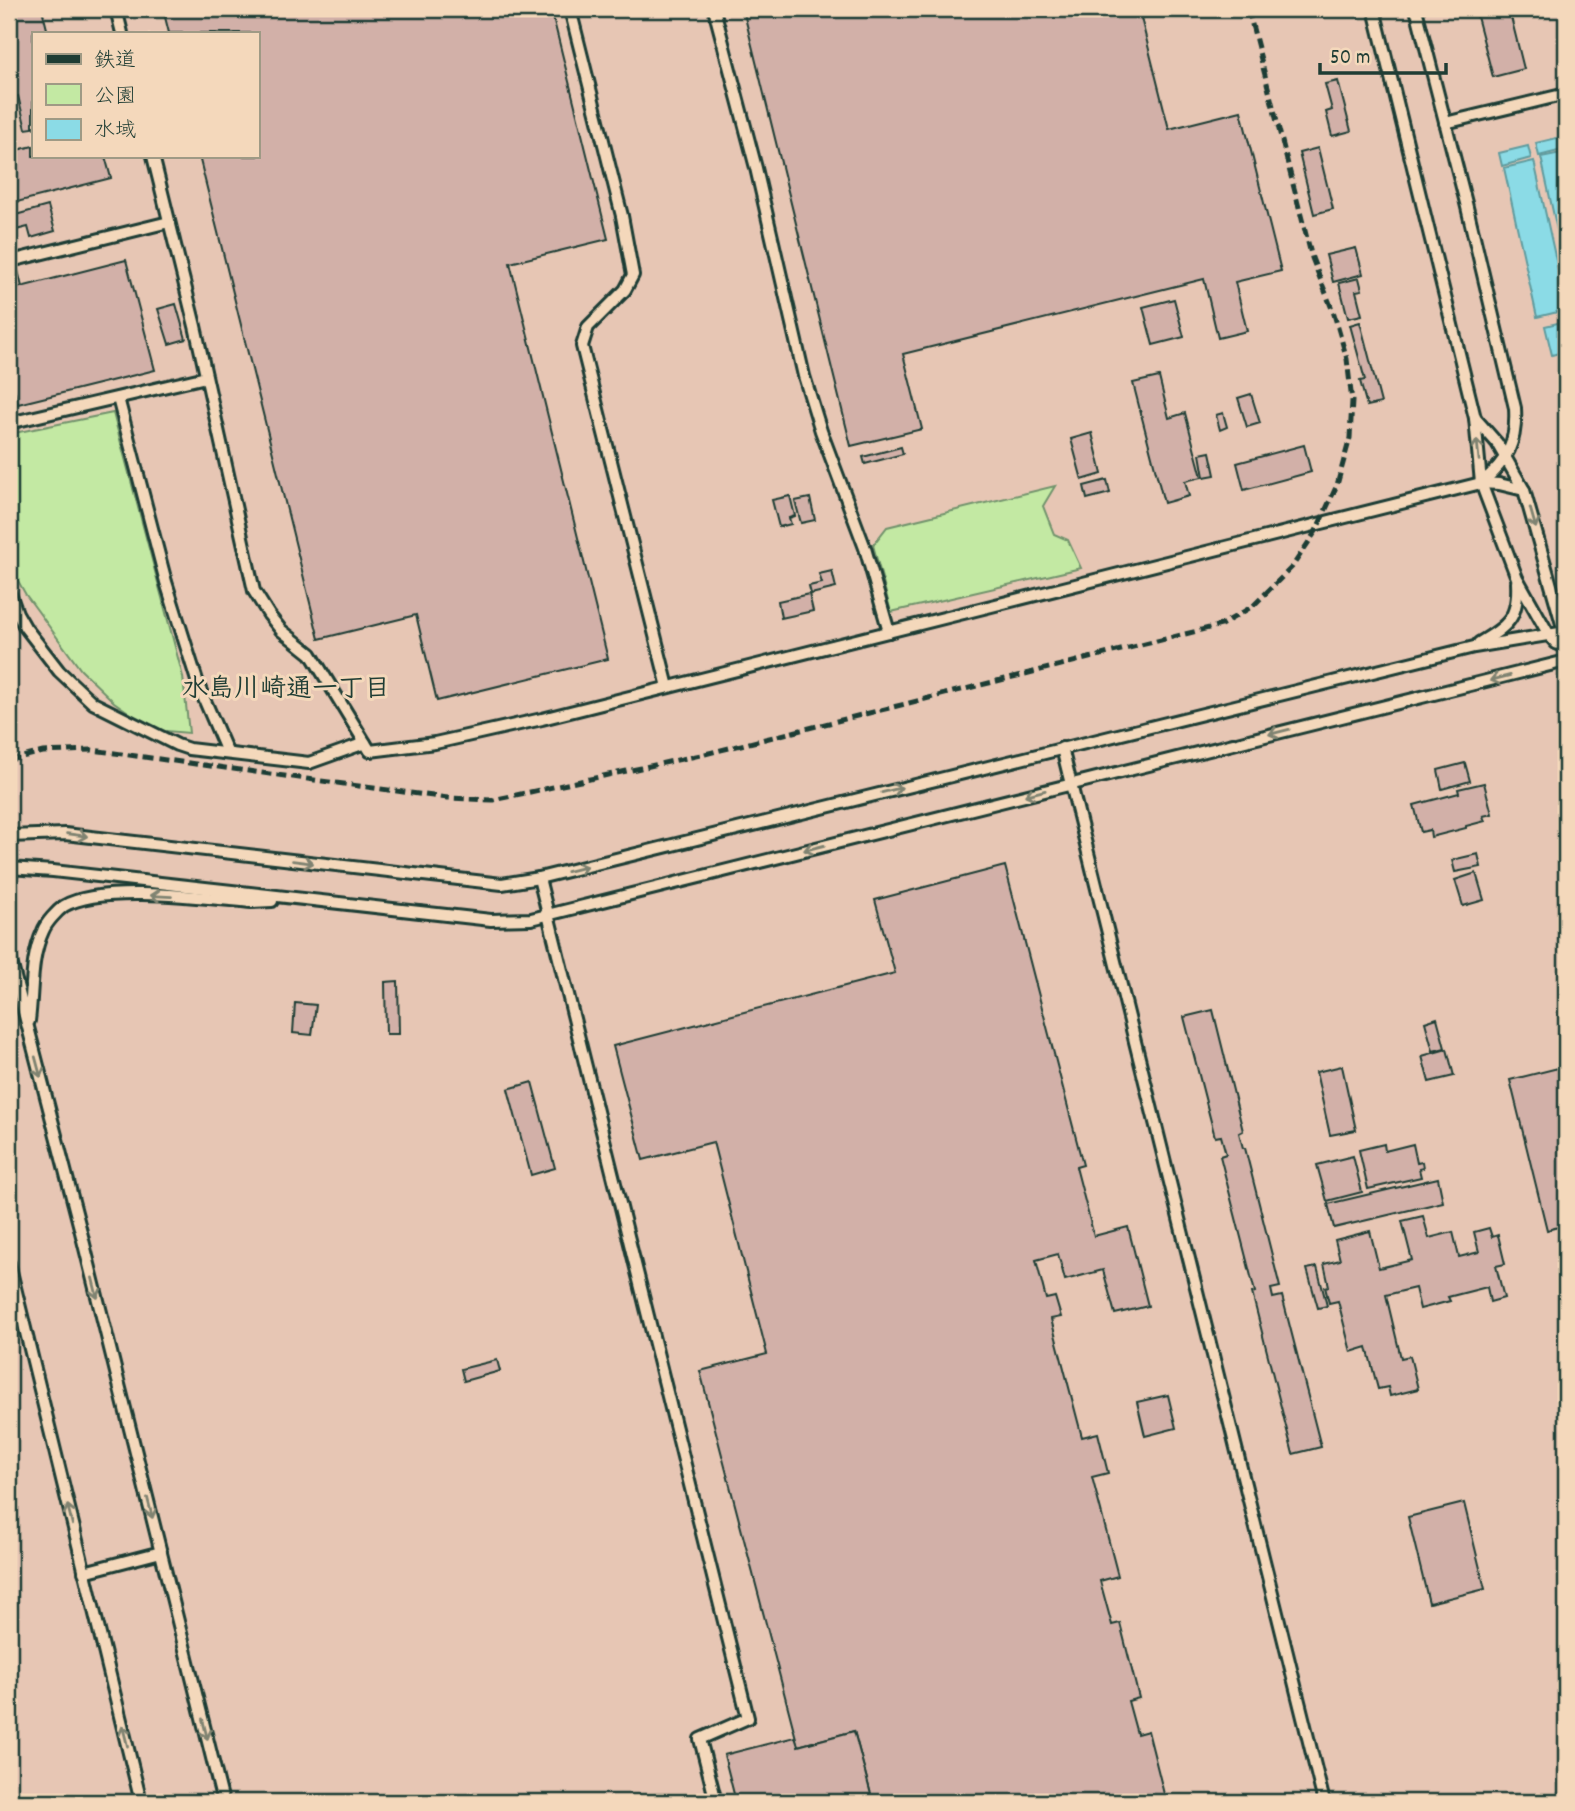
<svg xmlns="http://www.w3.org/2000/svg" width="1575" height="1811" viewBox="0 0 1575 1811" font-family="Dekko,'Klee One',sans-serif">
  <rect width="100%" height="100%" fill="#f6d4bd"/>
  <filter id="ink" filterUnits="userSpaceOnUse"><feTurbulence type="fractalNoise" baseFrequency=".0143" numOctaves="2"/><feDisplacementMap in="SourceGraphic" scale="14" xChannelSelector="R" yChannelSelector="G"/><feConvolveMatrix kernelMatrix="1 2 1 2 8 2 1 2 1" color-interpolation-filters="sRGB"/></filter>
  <g filter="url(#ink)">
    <path fill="#e7c6b4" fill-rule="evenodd" d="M9 9H1566V1802H9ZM33 33H257V156H33Z"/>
    <g fill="#c3e9a3" stroke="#71936c" stroke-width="2">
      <polygon points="113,413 183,677 189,733 154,730 114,702 81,670 26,595 9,565 9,434"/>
      <polygon points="1055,486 1043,506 1054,534 1068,540 1081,568 891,612 873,545 887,527"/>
    </g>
    <g fill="#8bdbe6" stroke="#609c9f" stroke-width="2">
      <polygon points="1565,136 1566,149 1539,156 1536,143"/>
      <polygon points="1528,146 1531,158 1502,166 1499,153"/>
      <polygon points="1566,152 1566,271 1541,157"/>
      <polygon points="1534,161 1566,306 1566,310 1537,317 1504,168"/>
      <polygon points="1566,321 1566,351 1552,355 1545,326"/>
    </g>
    <g fill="#d2b0a8" stroke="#1f3d34" stroke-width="2">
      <polygon points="9,9 42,9 48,33 33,33 33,128 26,129 18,96 9,98 9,48 10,48 9,42"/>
      <polygon points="163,9 551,9 608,239 510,263 608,659 437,701 416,615 319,639 199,156 257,156 257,33 169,33"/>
      <polygon points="743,9 1151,9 1153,15 1141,18 1169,129 1241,111 1281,271 1235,282 1247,331 1218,338 1204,279 903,354 922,429 851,446"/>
      <polygon points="1475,9 1509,9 1524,69 1493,77"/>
      <polygon points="1338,81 1351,131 1332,136 1326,112 1332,110 1325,84"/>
      <polygon points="33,146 33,156 105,156 111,178 9,204 9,152"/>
      <polygon points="1318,148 1333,209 1314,214 1299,153"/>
      <polygon points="48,206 55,231 31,238 28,227 16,230 12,216"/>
      <polygon points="9,233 22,287 14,289 9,269"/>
      <polygon points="1356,248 1363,274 1333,282 1326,255"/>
      <polygon points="126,260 155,370 18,404 9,366 9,290"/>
      <polygon points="1359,278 1362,290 1356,291 1362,315 1348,318 1339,283"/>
      <polygon points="1174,299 1184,337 1153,345 1143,307"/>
      <polygon points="176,304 186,339 169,344 158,309"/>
      <polygon points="1360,322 1381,403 1367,406 1360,381 1365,380 1350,325"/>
      <polygon points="1159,377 1169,418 1185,413 1202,477 1185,481 1189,496 1164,503 1133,383"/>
      <polygon points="1251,394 1260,423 1247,427 1238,398"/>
      <polygon points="1223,413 1227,427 1220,430 1216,415"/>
      <polygon points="1092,433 1102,474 1082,480 1071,439"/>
      <polygon points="1304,445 1311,472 1244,490 1237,463"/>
      <polygon points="901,447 903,454 865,464 863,457"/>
      <polygon points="1210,452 1215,475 1204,477 1200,454"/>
      <polygon points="1107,480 1110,493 1087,499 1084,486"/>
      <polygon points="790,496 795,516 789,518 791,524 779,527 772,500"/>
      <polygon points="810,498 815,520 801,523 795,501"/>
      <polygon points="832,571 836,588 811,594 809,586 822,583 819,574"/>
      <polygon points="809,594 813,611 781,618 778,601"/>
      <polygon points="1465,763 1470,781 1442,789 1438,770"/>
      <polygon points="1484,783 1492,814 1483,816 1485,821 1466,826 1466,828 1431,837 1430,830 1421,832 1414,805 1459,793 1458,789"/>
      <polygon points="1478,854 1481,867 1455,872 1452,860"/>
      <polygon points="1005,866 1083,1165 1076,1167 1094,1236 1128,1227 1148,1306 1115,1314 1103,1270 1065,1280 1058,1254 1036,1260 1046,1299 1055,1297 1061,1317 1051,1319 1082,1437 1098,1433 1108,1473 1092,1477 1118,1576 1100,1581 1112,1625 1120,1623 1139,1698 1128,1701 1137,1734 1148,1731 1166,1802 873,1802 854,1731 798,1746 700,1371 767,1354 713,1142 643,1160 613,1046 895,973 875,900"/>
      <polygon points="1476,873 1484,900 1463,906 1455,880"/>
      <polygon points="398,981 399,1034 386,1034 385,982"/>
      <polygon points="295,1003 316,1005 312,1035 293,1033"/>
      <polygon points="1213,1010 1243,1131 1239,1133 1243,1148 1245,1148 1280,1287 1271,1289 1273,1298 1282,1296 1321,1447 1293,1454 1252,1293 1255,1292 1220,1156 1226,1154 1221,1136 1215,1137 1184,1017"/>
      <polygon points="1437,1018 1445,1048 1433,1051 1425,1022"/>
      <polygon points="1447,1049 1454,1076 1429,1082 1422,1056"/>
      <polygon points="1342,1066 1356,1130 1330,1135 1316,1072"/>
      <polygon points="1566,1066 1566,1225 1547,1230 1510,1080"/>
      <polygon points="532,1082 555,1168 531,1175 508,1089"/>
      <polygon points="1384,1144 1385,1151 1413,1144 1417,1163 1422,1162 1423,1168 1419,1169 1421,1177 1368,1189 1359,1150"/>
      <polygon points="1353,1156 1362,1192 1327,1201 1317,1165"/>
      <polygon points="1438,1178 1443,1202 1334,1228 1328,1204"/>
      <polygon points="1423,1216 1429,1238 1453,1232 1459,1257 1479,1252 1474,1232 1489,1228 1492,1237 1498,1235 1505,1264 1496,1266 1504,1298 1490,1302 1487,1287 1448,1297 1450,1301 1420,1309 1415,1288 1386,1295 1401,1358 1410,1356 1418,1389 1390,1396 1388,1387 1378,1389 1367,1347 1351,1352 1338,1301 1329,1303 1325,1287 1329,1286 1324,1264 1340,1260 1335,1240 1370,1231 1379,1268 1412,1260 1402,1221"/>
      <polygon points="1317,1267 1327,1306 1318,1308 1307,1269"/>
      <polygon points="497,1360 500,1371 464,1381 461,1369"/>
      <polygon points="1168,1395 1176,1428 1145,1436 1137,1402"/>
      <polygon points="1464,1503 1485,1589 1429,1603 1408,1517"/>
      <polygon points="854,1731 873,1802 736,1802 724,1755 795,1737 798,1746"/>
    </g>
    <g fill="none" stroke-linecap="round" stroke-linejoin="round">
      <defs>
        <g id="lane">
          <polyline points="116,9 122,33"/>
          <polyline points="570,9 622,216 633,275 625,290 588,327 582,346 668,687"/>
          <polyline points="714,9 756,168 804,376 821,431 865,548 889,632"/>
          <polyline points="1374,9 1475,418 1481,483 1517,578 1549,635 1556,643 1566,647"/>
          <path d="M1416 9 1466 203 1515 408C1517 442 1508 461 1481 483"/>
          <polyline points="1445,123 1566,94"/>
          <polyline points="153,156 195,326 254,591 269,615 281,630 311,654 370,751 435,743 542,719 1481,483 1499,484 1524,490"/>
          <polyline points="15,260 169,222"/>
          <polyline points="118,398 166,582 199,687 227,752"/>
          <polyline points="1475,418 1497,443 1524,490 1566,638"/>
          <polyline points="9,423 206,377"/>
          <polyline points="9,591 17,613 25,627 59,671 93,703 177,745 189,749 309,763 365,743"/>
          <path d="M1479 643C1508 626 1519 618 1517 582"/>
          <polyline points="1062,748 1324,1802"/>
          <polyline points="9,836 65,834 502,884 539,878 1474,647 1566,632"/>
          <polyline points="9,868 53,871 491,920 531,919 1566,661"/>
          <polyline points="539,878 748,1718 700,1739 716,1802"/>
          <polyline points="9,954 80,1228 223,1802"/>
          <path d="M29 1021C33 990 30 959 43 931 46 923 57 911 64 906 100 884 207 898 251 902L272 901"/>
          <polyline points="9,1263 141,1802"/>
          <polyline points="84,1572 161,1552"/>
        </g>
      </defs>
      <use href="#lane" stroke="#1f3d34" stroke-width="16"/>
      <use href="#lane" stroke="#f4d8bb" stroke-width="10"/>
      <polyline stroke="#1f3d34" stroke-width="5" stroke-dasharray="10 5" stroke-linecap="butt" points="9,760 43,752 92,750 448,798 493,800 705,754 1221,625 1253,606 1292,567 1316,531 1337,485 1350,438 1352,401 1347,359 1334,314 1312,258 1248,9"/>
    </g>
    <defs><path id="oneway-shaft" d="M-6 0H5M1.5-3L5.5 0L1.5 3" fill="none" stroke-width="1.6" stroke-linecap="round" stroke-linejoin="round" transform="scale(1.75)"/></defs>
    <g stroke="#7f8371">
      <use href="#oneway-shaft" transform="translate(1478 450) rotate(-96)"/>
      <use href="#oneway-shaft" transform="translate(1533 518) rotate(74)"/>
      <use href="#oneway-shaft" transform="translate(1500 678) rotate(166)"/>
      <use href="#oneway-shaft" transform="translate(1279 732) rotate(166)"/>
      <use href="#oneway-shaft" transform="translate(892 790) rotate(-14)"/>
      <use href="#oneway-shaft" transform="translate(1035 793) rotate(166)"/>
      <use href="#oneway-shaft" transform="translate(77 835) rotate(7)"/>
      <use href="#oneway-shaft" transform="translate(814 848) rotate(166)"/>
      <use href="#oneway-shaft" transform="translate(303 862) rotate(7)"/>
      <use href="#oneway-shaft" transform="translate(577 869) rotate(-14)"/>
      <use href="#oneway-shaft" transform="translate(161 896) rotate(-177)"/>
      <use href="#oneway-shaft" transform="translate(38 1067) rotate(75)"/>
      <use href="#oneway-shaft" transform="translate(95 1288) rotate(76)"/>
      <use href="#oneway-shaft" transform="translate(150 1508) rotate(76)"/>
      <use href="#oneway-shaft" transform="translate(70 1515) rotate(-104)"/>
      <use href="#oneway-shaft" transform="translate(205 1729) rotate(76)"/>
      <use href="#oneway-shaft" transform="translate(125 1736) rotate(-104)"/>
    </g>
  </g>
  <g text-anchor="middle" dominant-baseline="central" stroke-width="6" stroke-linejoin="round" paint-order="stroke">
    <g font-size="26" font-weight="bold" fill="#1f3d34" stroke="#f4d8bb">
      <text x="286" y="690">水島川崎通一丁目</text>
    </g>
  </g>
  <rect width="1575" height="1811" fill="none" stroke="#f4d8bb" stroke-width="35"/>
  <rect x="18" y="18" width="1540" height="1776" fill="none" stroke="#1f3d34" stroke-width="2.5" filter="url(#ink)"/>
  <rect x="32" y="32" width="228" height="126" fill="#f4d8bb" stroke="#9f9a85" stroke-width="2"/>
  <rect x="46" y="54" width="35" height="10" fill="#1f3d34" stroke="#9f9a85" stroke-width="2"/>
  <text x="94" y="66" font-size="21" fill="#1f3d34">鉄道</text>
  <rect x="46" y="84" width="35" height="21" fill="#c3e9a3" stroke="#9f9a85" stroke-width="2"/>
  <text x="94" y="102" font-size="21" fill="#1f3d34">公園</text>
  <rect x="46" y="119" width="35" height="21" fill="#8bdbe6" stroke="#9f9a85" stroke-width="2"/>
  <text x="94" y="136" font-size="21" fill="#1f3d34">水域</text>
  <path d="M1320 63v10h126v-10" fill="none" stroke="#1f3d34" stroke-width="3.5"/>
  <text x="1330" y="63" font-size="21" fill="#1f3d34" stroke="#f4d8bb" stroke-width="5" paint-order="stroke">50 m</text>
</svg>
